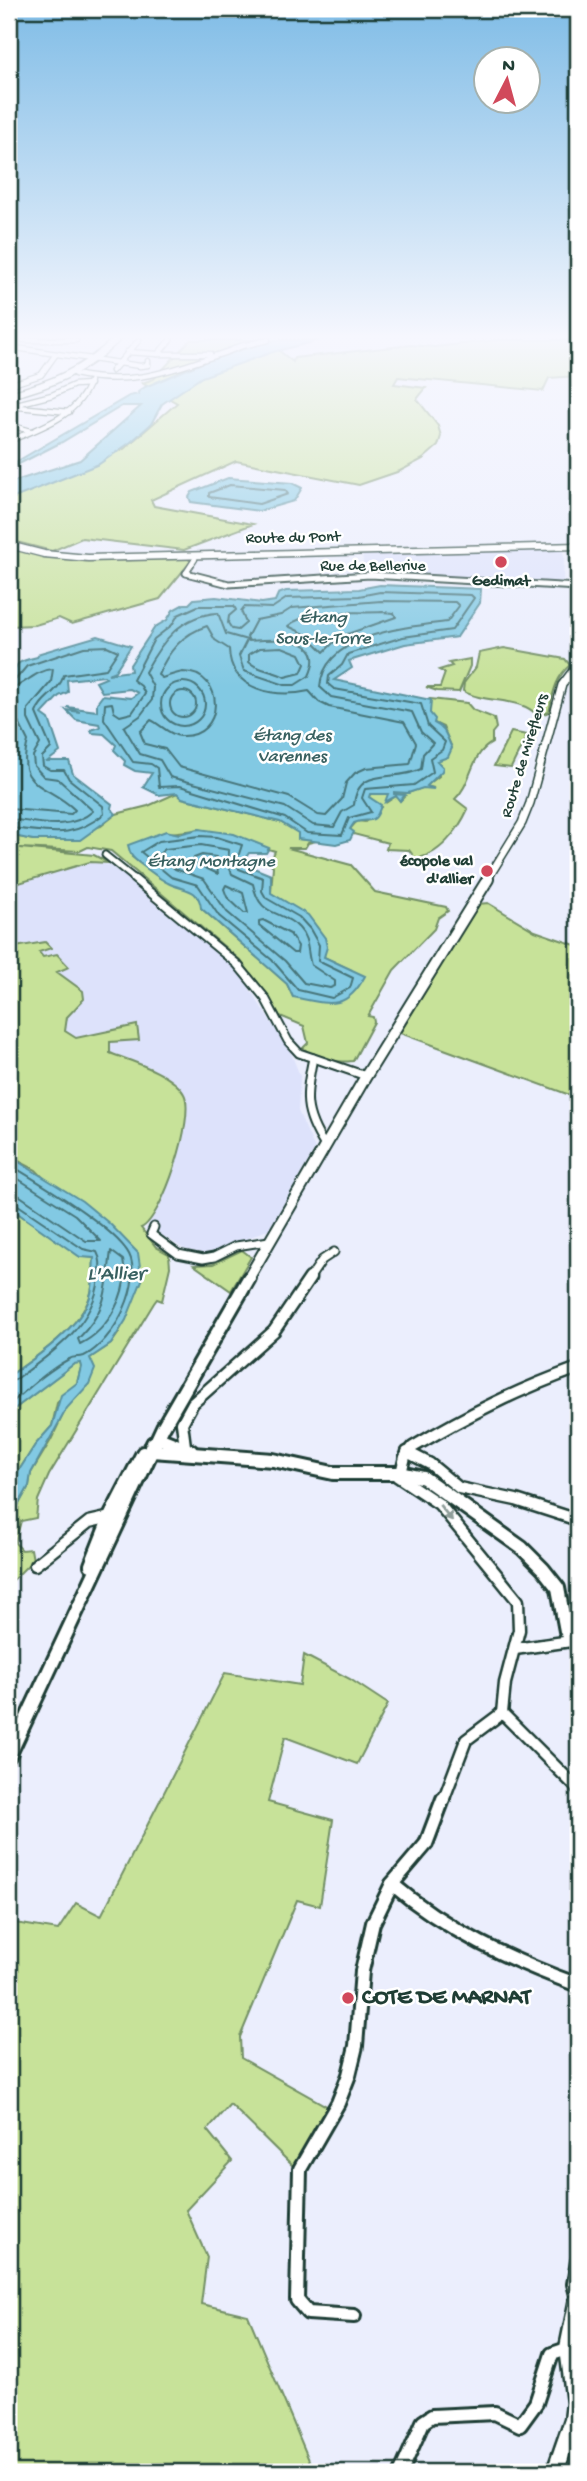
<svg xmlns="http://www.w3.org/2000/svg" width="587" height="2481" viewBox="0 0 587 2481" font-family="'Gochi Hand',sans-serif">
  <rect width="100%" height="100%" fill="#ebeefd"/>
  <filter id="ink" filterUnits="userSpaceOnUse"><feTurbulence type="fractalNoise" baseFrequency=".0143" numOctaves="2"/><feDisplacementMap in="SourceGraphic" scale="14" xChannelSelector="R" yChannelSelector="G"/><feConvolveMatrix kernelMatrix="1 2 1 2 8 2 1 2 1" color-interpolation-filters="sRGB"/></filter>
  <g filter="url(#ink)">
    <g fill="#dde2fb">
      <polygon points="562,548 564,557 563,585 364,573 362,552"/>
      <polygon points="90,862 109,865 125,876 238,971 291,1053 300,1076 298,1111 315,1149 269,1229 209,1255 184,1249 148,1226 162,1197 177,1083 110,1053 109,1042 136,1025 76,1038 65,1031 67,1017 84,999 38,951 50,948 46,942 9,948 9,886"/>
    </g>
    <g fill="#c7e299" stroke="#739066" stroke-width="2" fill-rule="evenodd">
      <polygon points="190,340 266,340 293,362 294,358 411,345 434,347 498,340 578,340 578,382 577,376 549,378 543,391 398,377 394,384 426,388 417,399 438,426 441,436 438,446 423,459 400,471 359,485 236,461 151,500 154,506 253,524 184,550 82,538 52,551 9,540 9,498 124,449 177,403 142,383 154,379"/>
      <polygon points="9,548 43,556 186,558 191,561 160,599 72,624 59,618 35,625 9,626"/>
      <path d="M504 648 565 659 570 665C555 678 553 694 549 712L538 716C520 696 485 704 463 691L464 683 476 667 479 653Z"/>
      <polygon points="470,659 470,666 459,692 437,691 426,687 440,687 445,673 439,670 452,666 449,663"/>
      <path d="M430 699 467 703 473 710 494 718 496 728 492 733V743C470 754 472 784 455 799L468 809C459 829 439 857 415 858L409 850 386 849 388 843 353 834 350 829 357 821 365 822 381 807 369 797 370 794 389 793 387 802 396 796 400 801 405 796 394 794V792L408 793 422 788H434L426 786 439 776 437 760 447 755 452 748 443 727 434 723 429 711Z"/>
      <polygon points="511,732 527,735 511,768 494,766"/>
      <path d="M177 793 182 798 280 822 299 833V839L316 841 308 843 305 848H288L351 865 375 892 446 907 448 911 438 918 434 929 394 970 368 1016 373 1017 374 1022 353 1061C336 1063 316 1060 303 1048L308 1043 304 1026 280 1016 267 994 240 960 111 851 88 847 80 851 20 848 94 855 109 863 90 862 9 886V835L33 840 51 839 101 826 116 814 148 806ZM199 829 275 851 270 863 273 866 271 893C296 910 327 920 324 957L350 969 293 997 287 984 201 908V902L192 890 160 878 132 857C147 826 171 836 199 829Z"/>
      <polygon points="488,903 535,931 578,946 578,1098 400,1033 478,904"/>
      <path d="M45 942 51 948 39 952 43 957 57 954 69 967 57 972 83 991 84 999 67 1017 65 1031 76 1038 137 1025 139 1040 110 1042V1053C131 1061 174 1074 184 1094 196 1116 162 1219 141 1228L156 1247 169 1254 170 1267 162 1301 157 1299 154 1303 49 1475 38 1500 36 1518 21 1521 15 1543 22 1550 31 1549 33 1560 9 1584V1522L29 1486 31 1473 51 1440 90 1358 111 1344 118 1334 142 1280 36 1170 9 1156V948Z"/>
      <path d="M9 1207 80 1256 94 1258C93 1270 94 1285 90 1296 80 1328 35 1358 9 1376Z"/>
      <polygon points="242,1250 251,1257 231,1291 194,1265 213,1264"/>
      <polygon points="75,1363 80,1363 81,1367 77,1383 57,1403 52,1426 35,1445 9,1486 9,1413"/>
      <polygon points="304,1655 350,1679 388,1704 357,1764 285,1737 268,1802 333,1820 320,1906 297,1900 240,2037 241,2058 328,2107 294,2167 230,2104 207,2130 232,2161 186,2210 207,2257 201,2304 248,2315 314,2472 9,2472 9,1922 58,1930 76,1903 101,1916 225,1673 300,1685"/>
    </g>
    <g fill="#82c9e3" stroke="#5a919d" stroke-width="2">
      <polygon points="274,340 320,340 273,352 202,377 162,404 151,424 131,442 99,464 9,500 9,483 80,460 141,406 122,406 62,442 9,469 9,466 129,396 139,394 138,392 145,387 209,360"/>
      <polygon points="228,478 292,483 302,488 294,501 259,511 191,502 189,497 192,492"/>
      <path d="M380 585 481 589 480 603 457 637 405 644 349 661 352 668 334 680 431 700 430 713 435 719 434 723C447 729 446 737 452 748L448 757 437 761 443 767 442 771 427 786 434 789 423 788 408 793 394 792V794L405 795 400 801 396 796 385 802 388 794H370L369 797 381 805C375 827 369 817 354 823L350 829 354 832 350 840 336 844 298 839V833L280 822 182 798 177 793 159 795 143 787 152 773 135 771 124 765 125 761 114 750 116 745 104 734 92 733 91 730 100 727 99 724 76 720 66 710 80 712 67 707 97 711V703L103 695 131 698 138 693 130 689 102 692 96 682 106 678 104 676 67 680 68 692 59 696 42 714 49 719 60 752 48 761H69L73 774 112 804 111 808 116 814 80 840H33L9 835V681C18 661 16 662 37 657L40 653 98 636 131 646 115 671 108 674 131 671 130 665 155 627 167 620 173 610 184 604H189L194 599 216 597 262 603 275 601 278 594 286 591 359 589Z"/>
      <path d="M199 829 234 834 269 848 266 853H249L244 860V864L271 875V893L308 915 325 938 327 947 324 957 365 976C346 1012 328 1004 293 997L287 984 201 908C199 887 183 891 168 883 163 881 134 860 132 856 130 854 129 848 128 845L166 831 179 834Z"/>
      <path d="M9 1156 82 1201 110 1224 138 1253 142 1280 126 1320 111 1344 90 1358 95 1369 89 1384 67 1408 31 1473 29 1486 9 1522V1486L35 1445 52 1426 61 1395 77 1383 81 1367 80 1363 74 1364 9 1413V1376C35 1358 80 1328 90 1297 94 1285 93 1270 94 1258L80 1257 9 1207Z"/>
    </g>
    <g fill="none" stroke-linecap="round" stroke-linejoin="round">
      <g stroke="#47757a" stroke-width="2">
        <polygon points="230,485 285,490 288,494 259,504 209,497 209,493"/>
        <polygon points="380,592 471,595 474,598 452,630 403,637 348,654 342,665 329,676 328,684 334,689 421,704 428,726 445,742 442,750 430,758 433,772 414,785 365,789 362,798 371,812 349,818 342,835 307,833 285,818 180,786 159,787 157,768 151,764 133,762 104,719 105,704 112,703 114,712 120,716 132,713 145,694 141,686 133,680 154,639 172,625 178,615 198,606 234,606 236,610 229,616 228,623 232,629 238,630 246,623 241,611 244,607 272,608 287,598 359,596"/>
        <path d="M381 601 455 602 459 606 447 622C405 627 324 634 320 687L331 697 412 712 421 732 433 743 423 754 421 769C394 783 357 765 354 805L342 812 334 827 313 825 285 807 170 777 160 760 140 754 124 727 140 716 152 700 153 687 145 672C162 641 181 615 218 613L226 634 247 640 239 656 244 671 285 685H295L309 676C329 633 273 639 249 641L247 637 256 620 281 615 292 608Z"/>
        <path d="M382 612 394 613 396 617 339 637 324 652 307 635 288 626C312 607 353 614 382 612Z"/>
        <path d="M207 626 215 640 229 649C230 691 276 698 309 691L319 702 329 707 404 722 416 743 410 764 366 768 355 773 346 783 342 799 326 816 318 815 289 797 179 767 165 749 145 744 140 732 151 720C160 724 169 735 180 736 226 739 226 672 183 672 177 673 168 676 162 678L158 675C168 652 182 634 207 626Z"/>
        <path d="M282 647 300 654 305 664 301 673 285 677C274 671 257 670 249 662V654L260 648Z"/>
        <path d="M9 681 16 679 27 666 84 647 107 646 118 651 106 669 64 675C58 694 41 697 36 713L51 748 42 757 43 766 50 770H64L69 779 103 806 104 814C70 841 49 831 9 828"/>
        <circle cx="183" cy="704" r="22"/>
        <path d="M9 689C26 685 35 670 53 669L51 682 28 709V719L40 744 33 756 34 766 44 777 58 779 93 811C69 832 38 822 9 819"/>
        <circle cx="183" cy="704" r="13"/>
        <path d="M9 700 18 702V721L28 741C15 789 47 783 75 810L71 814 9 809"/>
        <polygon points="200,836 217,837 242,845 237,860 239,869 263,878 262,891 266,898 299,917 310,929 319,945 318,961 353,978 350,988 332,998 298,990 272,960 219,916 198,885 171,877 141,852 159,841"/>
        <path d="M201 845 229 850 228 864 232 874 253 884C260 919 280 908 299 928 309 938 307 952 311 965L335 981V986L330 988 304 983 285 961 227 912 204 879 175 869 158 855 165 849Z"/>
        <polygon points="202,855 216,857 218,874 193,862 194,858"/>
        <polygon points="226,885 243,893 248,913 244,913 227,897 224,889"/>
        <polygon points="263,920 290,934 298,946 297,953 293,953 259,925 259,921"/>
        <path d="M9 1164C35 1180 124 1232 131 1259 138 1284 122 1320 105 1339 101 1344 91 1353 84 1356 79 1358 74 1356 69 1359 47 1371 28 1389 9 1405"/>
        <polyline points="9,1173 75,1215 101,1241 86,1241 20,1196 9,1193"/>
        <path d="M9 1202 15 1203 83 1249 97 1252C102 1261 100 1268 99 1278 94 1326 51 1354 15 1380L9 1381"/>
        <path d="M111 1251 123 1260C130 1291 109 1330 80 1344L78 1339C108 1309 106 1290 111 1251Z"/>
      </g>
      <defs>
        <g id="minor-far4">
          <polyline points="24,340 76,340"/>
          <polyline points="9,347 140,366 148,365 148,361"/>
          <polyline points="237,347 268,340"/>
          <polyline points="127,352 158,354 170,340"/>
          <polyline points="158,354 210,354"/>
          <polyline points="9,361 16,364"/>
          <polyline points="112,371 139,340"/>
          <path d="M75 374C122 385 160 375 205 359 217 355 229 352 241 346"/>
          <polyline points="9,385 41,375 56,354"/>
          <polyline points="69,412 9,406 52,395 74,385 90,384"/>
          <polyline points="10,425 31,431"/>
          <path d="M9 441C41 427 78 417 90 381"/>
          <polyline points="193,575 186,573 195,559"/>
        </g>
        <g id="minor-far3">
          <polyline points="186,573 229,584 370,575 578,587"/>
          <polyline points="105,855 136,880"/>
        </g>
        <g id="minor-far2">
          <polyline points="134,879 237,964 265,998 288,1041 299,1053 366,1076"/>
          <path d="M313 1058C305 1096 303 1112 325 1146"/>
          <polyline points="154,1227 151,1234 178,1254 203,1259 214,1257 236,1246 269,1241"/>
          <polyline points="309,1279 322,1260 334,1252"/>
        </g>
        <g id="minor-far1">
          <polyline points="183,1449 185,1446 182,1423 193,1403 274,1331 310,1278"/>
          <polyline points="407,1452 430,1464 459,1488 516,1500 578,1520"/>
          <path d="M401 1473 405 1457 413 1447C469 1414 517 1390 578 1368"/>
          <polyline points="397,1476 439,1504 518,1601 519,1630 505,1683 502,1713"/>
          <polyline points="35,1565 89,1522 111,1517"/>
          <polyline points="515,1649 571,1641"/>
          <polyline points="502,1713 578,1789"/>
          <polyline points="443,1801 466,1740 502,1713"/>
        </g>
        <g id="minor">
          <path d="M392 1884C447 1931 510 1960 578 1985"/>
          <polyline points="578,2261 574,2284 578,2299"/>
          <polyline points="354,2316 308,2313 297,2300 300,2169 338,2103 349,2075 356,2046 362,1971 373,1923 392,1884 426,1844 443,1799"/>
          <polyline points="401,2472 423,2422 432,2416 495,2413 520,2425 536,2403 552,2354 564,2350 567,2353"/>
        </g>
        <polyline id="tertiary-far3" points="487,880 522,823 530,803 562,685 578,664"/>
        <polyline id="tertiary-far2" points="248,1279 366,1076 488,879"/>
        <g id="tertiary-far1">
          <polyline points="153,1443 161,1439 191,1451"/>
          <polyline points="151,1447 152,1451 273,1460 333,1473 401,1473 424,1478 522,1548 543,1569 558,1588 566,1631 578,1647"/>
          <polyline points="91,1565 110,1517 143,1453"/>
          <polyline points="9,1756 163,1427 249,1278"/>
        </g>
        <polyline id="tertiary" points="555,2472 573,2420 575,2403 568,2348 578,2299"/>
        <g id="secondary">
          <path d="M9 395C51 385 84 370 116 340"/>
          <polyline points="9,545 44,554 88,558 578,546"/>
        </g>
      </defs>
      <use href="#minor-far4" stroke="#1f3d34" stroke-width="7"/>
      <use href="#minor-far3" stroke="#1f3d34" stroke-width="9"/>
      <use href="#minor-far2" stroke="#1f3d34" stroke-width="11"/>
      <use href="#minor-far1" stroke="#1f3d34" stroke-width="15"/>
      <use href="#minor" stroke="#1f3d34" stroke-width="18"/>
      <use href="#tertiary-far3" stroke="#1f3d34" stroke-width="10"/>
      <use href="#tertiary-far2" stroke="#1f3d34" stroke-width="14"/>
      <use href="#tertiary-far1" stroke="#1f3d34" stroke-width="18"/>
      <use href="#tertiary" stroke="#1f3d34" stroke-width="21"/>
      <use href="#secondary" stroke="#1f3d34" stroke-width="9"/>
      <use href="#minor-far4" stroke="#fff" stroke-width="4.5"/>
      <use href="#minor-far3" stroke="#fff" stroke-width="5"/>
      <use href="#minor-far2" stroke="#fff" stroke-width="7"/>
      <use href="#minor-far1" stroke="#fff" stroke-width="10"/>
      <use href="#minor" stroke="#fff" stroke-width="12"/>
      <use href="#tertiary-far3" stroke="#fff" stroke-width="7"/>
      <use href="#tertiary-far2" stroke="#fff" stroke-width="10"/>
      <use href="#tertiary-far1" stroke="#fff" stroke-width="12"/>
      <use href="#tertiary" stroke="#fff" stroke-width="16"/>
      <use href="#secondary" stroke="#fff" stroke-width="6"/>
    </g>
    <defs><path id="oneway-solid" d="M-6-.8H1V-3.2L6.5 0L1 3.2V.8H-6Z" transform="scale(1.75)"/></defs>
    <use fill="#8f9e9a" href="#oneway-solid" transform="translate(446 1513) rotate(51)"/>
  </g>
  <linearGradient id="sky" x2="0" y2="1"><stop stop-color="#7fbce6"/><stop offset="0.49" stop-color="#f6f7fe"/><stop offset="1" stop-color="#f6f7fe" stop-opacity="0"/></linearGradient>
  <rect width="587" height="687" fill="url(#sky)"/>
  <g fill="#d1495b" stroke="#fff" stroke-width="2.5">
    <circle cx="501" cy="562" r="7"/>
    <circle cx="487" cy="871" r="7"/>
    <circle cx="348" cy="1998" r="7"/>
  </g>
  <g text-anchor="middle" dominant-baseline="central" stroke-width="5" stroke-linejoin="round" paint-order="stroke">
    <g font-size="16" fill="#1f3d34" stroke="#fff">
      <text transform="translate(293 539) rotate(-1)">Route du Pont</text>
      <text x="373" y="567">Rue de Bellerive</text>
      <text transform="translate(526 756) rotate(-73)">Route de Mirefleurs</text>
    </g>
    <g font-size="16" font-weight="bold" fill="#1f3d34" stroke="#fff">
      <text x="501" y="582">Gedimat</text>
      <text x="473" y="862" text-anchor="end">écopole val<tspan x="473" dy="18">d'allier</tspan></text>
    </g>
    <g font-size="18" font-style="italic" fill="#386060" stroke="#fff">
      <text x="323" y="618">Étang<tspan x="323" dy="21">Sous-le-Torre</tspan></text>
      <text x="292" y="736">Étang des<tspan x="292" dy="21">Varennes</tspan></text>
      <text x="211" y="862">Étang Montagne</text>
    </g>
    <g font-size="21" font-style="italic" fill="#386060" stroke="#fff">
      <text x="116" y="1275">L'Allier</text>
    </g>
    <g font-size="23" font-weight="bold" fill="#1f3d34" stroke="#fff" text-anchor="start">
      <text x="362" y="1998">COTE DE MARNAT</text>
    </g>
  </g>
  <rect width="587" height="2481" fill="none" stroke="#fff" stroke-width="35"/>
  <rect x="18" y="18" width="552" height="2446" fill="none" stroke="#1f3d34" stroke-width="2.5" filter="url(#ink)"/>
  <g transform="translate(507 80) rotate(6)"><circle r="33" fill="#ffffff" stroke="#a5b1ae" stroke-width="2"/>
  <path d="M0-5L12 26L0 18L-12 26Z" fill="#d1495b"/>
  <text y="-10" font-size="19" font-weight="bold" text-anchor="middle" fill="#1f3d34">N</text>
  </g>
</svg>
